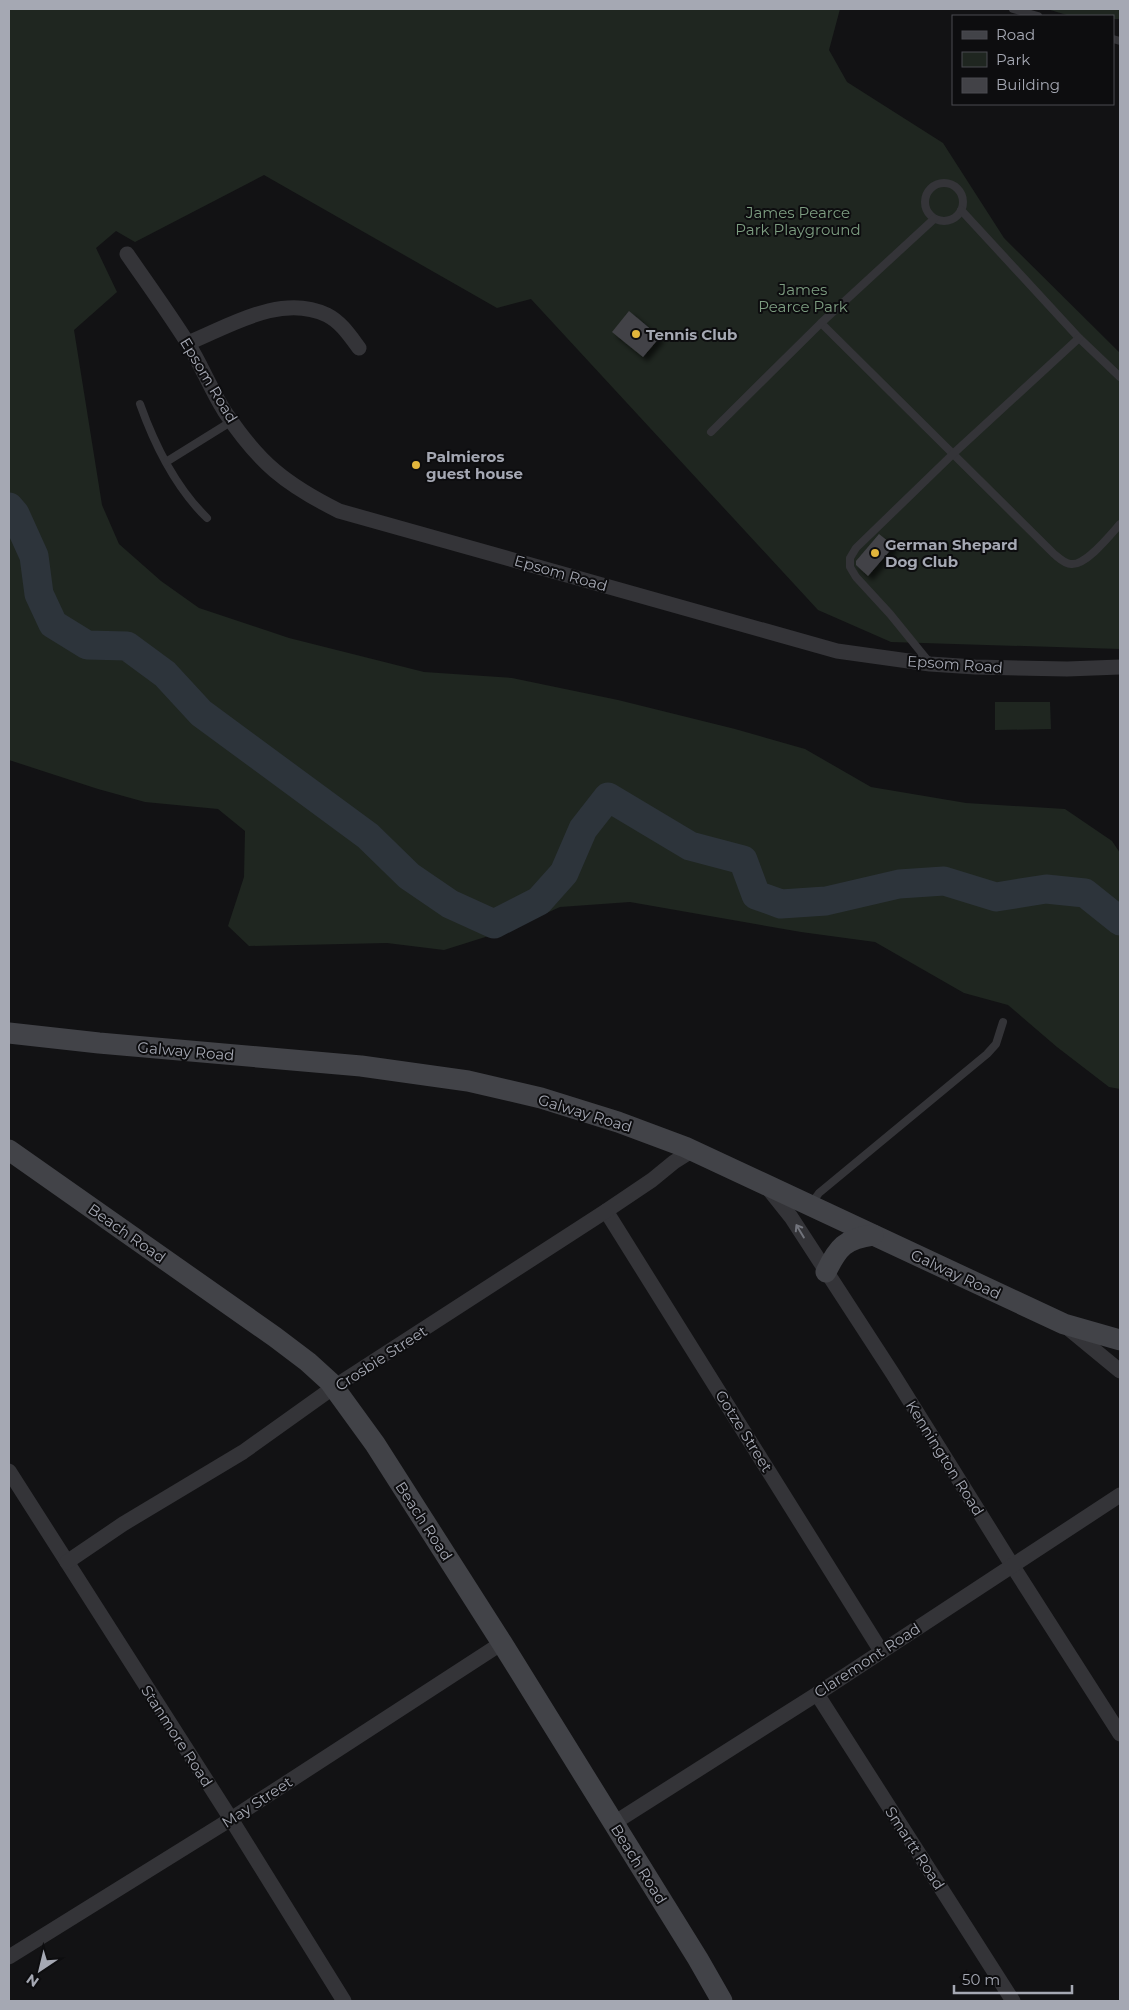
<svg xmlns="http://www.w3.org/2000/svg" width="1129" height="2010" viewBox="0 0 1129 2010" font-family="Montserrat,sans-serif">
  <defs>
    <filter id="shadow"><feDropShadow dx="4.5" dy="4.5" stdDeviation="2.5" flood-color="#0009"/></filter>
  </defs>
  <rect width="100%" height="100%" fill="#121214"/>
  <g fill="#1f2620">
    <polygon points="9,9 840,9 829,50 847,82 943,143 1004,238 1120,353 1120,649 891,642 818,610 531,299 497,308 264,175 135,242 116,231 96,248 117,292 74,330 102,505 119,544 161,581 199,608 289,638 424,672 512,678 618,700 735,729 805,749 871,787 966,803 1065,809 1112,841 1120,853 1120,1089 1109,1087 1057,1047 1008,1005 964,993 875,942 801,932 630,902 560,907 511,929 444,950 387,943 249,946 228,926 244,877 245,831 218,809 145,802 98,789 9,760"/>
    <polygon points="1047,9 1120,9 1120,19 1113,19 1113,16 1070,16"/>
    <polygon points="995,702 1050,702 1051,729 995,730"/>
  </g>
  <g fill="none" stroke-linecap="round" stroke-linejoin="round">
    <polyline stroke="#2d343b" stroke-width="29" points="9,507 15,514 34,556 39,594 53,624 87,645 127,646 165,674 201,713 368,836 409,876 450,904 494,924 539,901 564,873 583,829 608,797 690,846 743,860 756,895 781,904 826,901 899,884 944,881 996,897 1046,889 1085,893 1120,921"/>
  </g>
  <g fill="#424247" filter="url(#shadow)">
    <polygon points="629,311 660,337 643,357 612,332"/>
    <polygon points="879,534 894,546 868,576 856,565 856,561"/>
  </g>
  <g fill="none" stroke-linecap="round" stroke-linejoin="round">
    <g stroke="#343438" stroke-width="8">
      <polyline points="1013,9 1038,16"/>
      <polyline points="1113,39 1120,41"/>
      <circle cx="944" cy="202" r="19"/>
      <polyline points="961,210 1079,338 1120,377"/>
      <path d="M821 323 1054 554C1059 558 1065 564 1071 564 1086 566 1111 534 1120 524"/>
      <path d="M140 404C155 446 175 487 207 518"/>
      <polyline points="711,432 821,323 934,219"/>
      <polyline points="166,462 232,421"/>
      <polyline points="929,662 890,614 856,577 850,567 850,558 856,548 954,453 1079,338"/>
      <polyline points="811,1204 819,1193 987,1054 996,1044 1003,1022"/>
    </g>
    <g stroke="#343438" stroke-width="15">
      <path d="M127 254C147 283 168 312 187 342 201 364 211 390 225 412 259 463 285 484 339 511L837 651 930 664 975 667 1067 669 1120 667"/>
      <path d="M188 343C230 326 281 293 327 315 341 322 350 336 359 348"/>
      <polyline points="767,1187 791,1217 893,1374 1012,1565 1120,1734"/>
      <polyline points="606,1211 881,1651"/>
      <polyline points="1069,1329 1120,1371"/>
      <polyline points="9,1471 231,1819 344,2001"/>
      <polyline points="67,1562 123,1524 243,1452 334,1387 606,1211 652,1180 674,1162 693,1150"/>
      <polyline points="817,1694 1013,2001"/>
      <polyline points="614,1823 817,1694 1120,1495"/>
      <polyline points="9,1957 231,1819 502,1643"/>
    </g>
    <g stroke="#424348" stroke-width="21">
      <polyline points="9,1033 99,1043 361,1066 468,1081 541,1098 618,1122 685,1147 1064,1324 1120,1340"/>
      <polyline points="9,1150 275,1337 308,1362 330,1382 375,1444 502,1643 698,1959 722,2001"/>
      <path d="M826 1272C838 1247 845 1239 873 1235"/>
    </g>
  </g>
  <defs><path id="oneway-shaft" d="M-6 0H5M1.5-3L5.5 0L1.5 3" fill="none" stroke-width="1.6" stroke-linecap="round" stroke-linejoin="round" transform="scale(1.25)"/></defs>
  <use stroke="#72747c" href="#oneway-shaft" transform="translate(800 1231) rotate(-121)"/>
  <g fill="#e2b53c" stroke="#0d0d0f" stroke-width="2">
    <circle cx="636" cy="334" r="5"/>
    <circle cx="416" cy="465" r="5"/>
    <circle cx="875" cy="553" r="5"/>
  </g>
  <g text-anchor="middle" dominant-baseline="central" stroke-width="4" stroke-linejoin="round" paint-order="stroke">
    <g font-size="15" fill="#7d9d81" stroke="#0d0d0f">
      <text x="798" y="212">James Pearce<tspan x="798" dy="17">Park Playground</tspan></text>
      <text x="803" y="289">James<tspan x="803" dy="17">Pearce Park</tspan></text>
    </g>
    <g font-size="15" font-weight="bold" fill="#a5a8b3" stroke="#0d0d0f" text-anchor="start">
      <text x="646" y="334">Tennis Club</text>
      <text x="426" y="456">Palmieros<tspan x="426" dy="17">guest house</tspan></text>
      <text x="885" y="544">German Shepard<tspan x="885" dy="17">Dog Club</tspan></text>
    </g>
    <g font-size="15" fill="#a5a8b3" stroke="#0d0d0f">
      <text transform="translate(209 380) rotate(59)">Epsom Road</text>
      <text transform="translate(561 573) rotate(16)">Epsom Road</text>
      <text transform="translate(955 664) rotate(4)">Epsom Road</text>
      <text transform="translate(186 1051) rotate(5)">Galway Road</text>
      <text transform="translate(585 1113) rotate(17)">Galway Road</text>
      <text transform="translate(127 1233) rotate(35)">Beach Road</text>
      <text transform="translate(956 1274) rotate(25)">Galway Road</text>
      <text transform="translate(381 1358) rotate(-33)">Crosbie Street</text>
      <text transform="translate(744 1431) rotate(58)">Gotze Street</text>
      <text transform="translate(945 1458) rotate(58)">Kennington Road</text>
      <text transform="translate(424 1521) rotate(57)">Beach Road</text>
      <text transform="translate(867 1660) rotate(-33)">Claremont Road</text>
      <text transform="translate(177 1736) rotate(57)">Stanmore Road</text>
      <text transform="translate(257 1802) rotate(-33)">May Street</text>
      <text transform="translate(915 1848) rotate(57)">Smartt Road</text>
      <text transform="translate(639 1864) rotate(58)">Beach Road</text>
    </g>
  </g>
  <rect width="1129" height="2010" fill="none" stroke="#a5a8b3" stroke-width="20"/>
  <rect x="952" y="15" width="162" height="90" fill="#0d0d0f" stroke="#4a4b51"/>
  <rect x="962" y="31" width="25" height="8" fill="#424348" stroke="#4a4b51"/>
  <text x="996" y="40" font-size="15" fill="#a5a8b3">Road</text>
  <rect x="962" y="52" width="25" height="15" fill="#1f2620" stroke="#4a4b51"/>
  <text x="996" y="65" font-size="15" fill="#a5a8b3">Park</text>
  <rect x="962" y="78" width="25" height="15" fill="#424247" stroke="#4a4b51"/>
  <text x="996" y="90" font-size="15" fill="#a5a8b3">Building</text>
  <g transform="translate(40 1970) rotate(215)" stroke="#0d0d0f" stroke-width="4" paint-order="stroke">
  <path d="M0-4L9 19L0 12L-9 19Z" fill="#a5a8b3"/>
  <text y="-8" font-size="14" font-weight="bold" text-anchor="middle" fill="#a5a8b3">N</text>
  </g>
  <path d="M954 1985v8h118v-8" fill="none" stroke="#a5a8b3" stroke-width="2.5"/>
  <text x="962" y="1985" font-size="15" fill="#a5a8b3" stroke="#0d0d0f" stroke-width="4" paint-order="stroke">50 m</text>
</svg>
